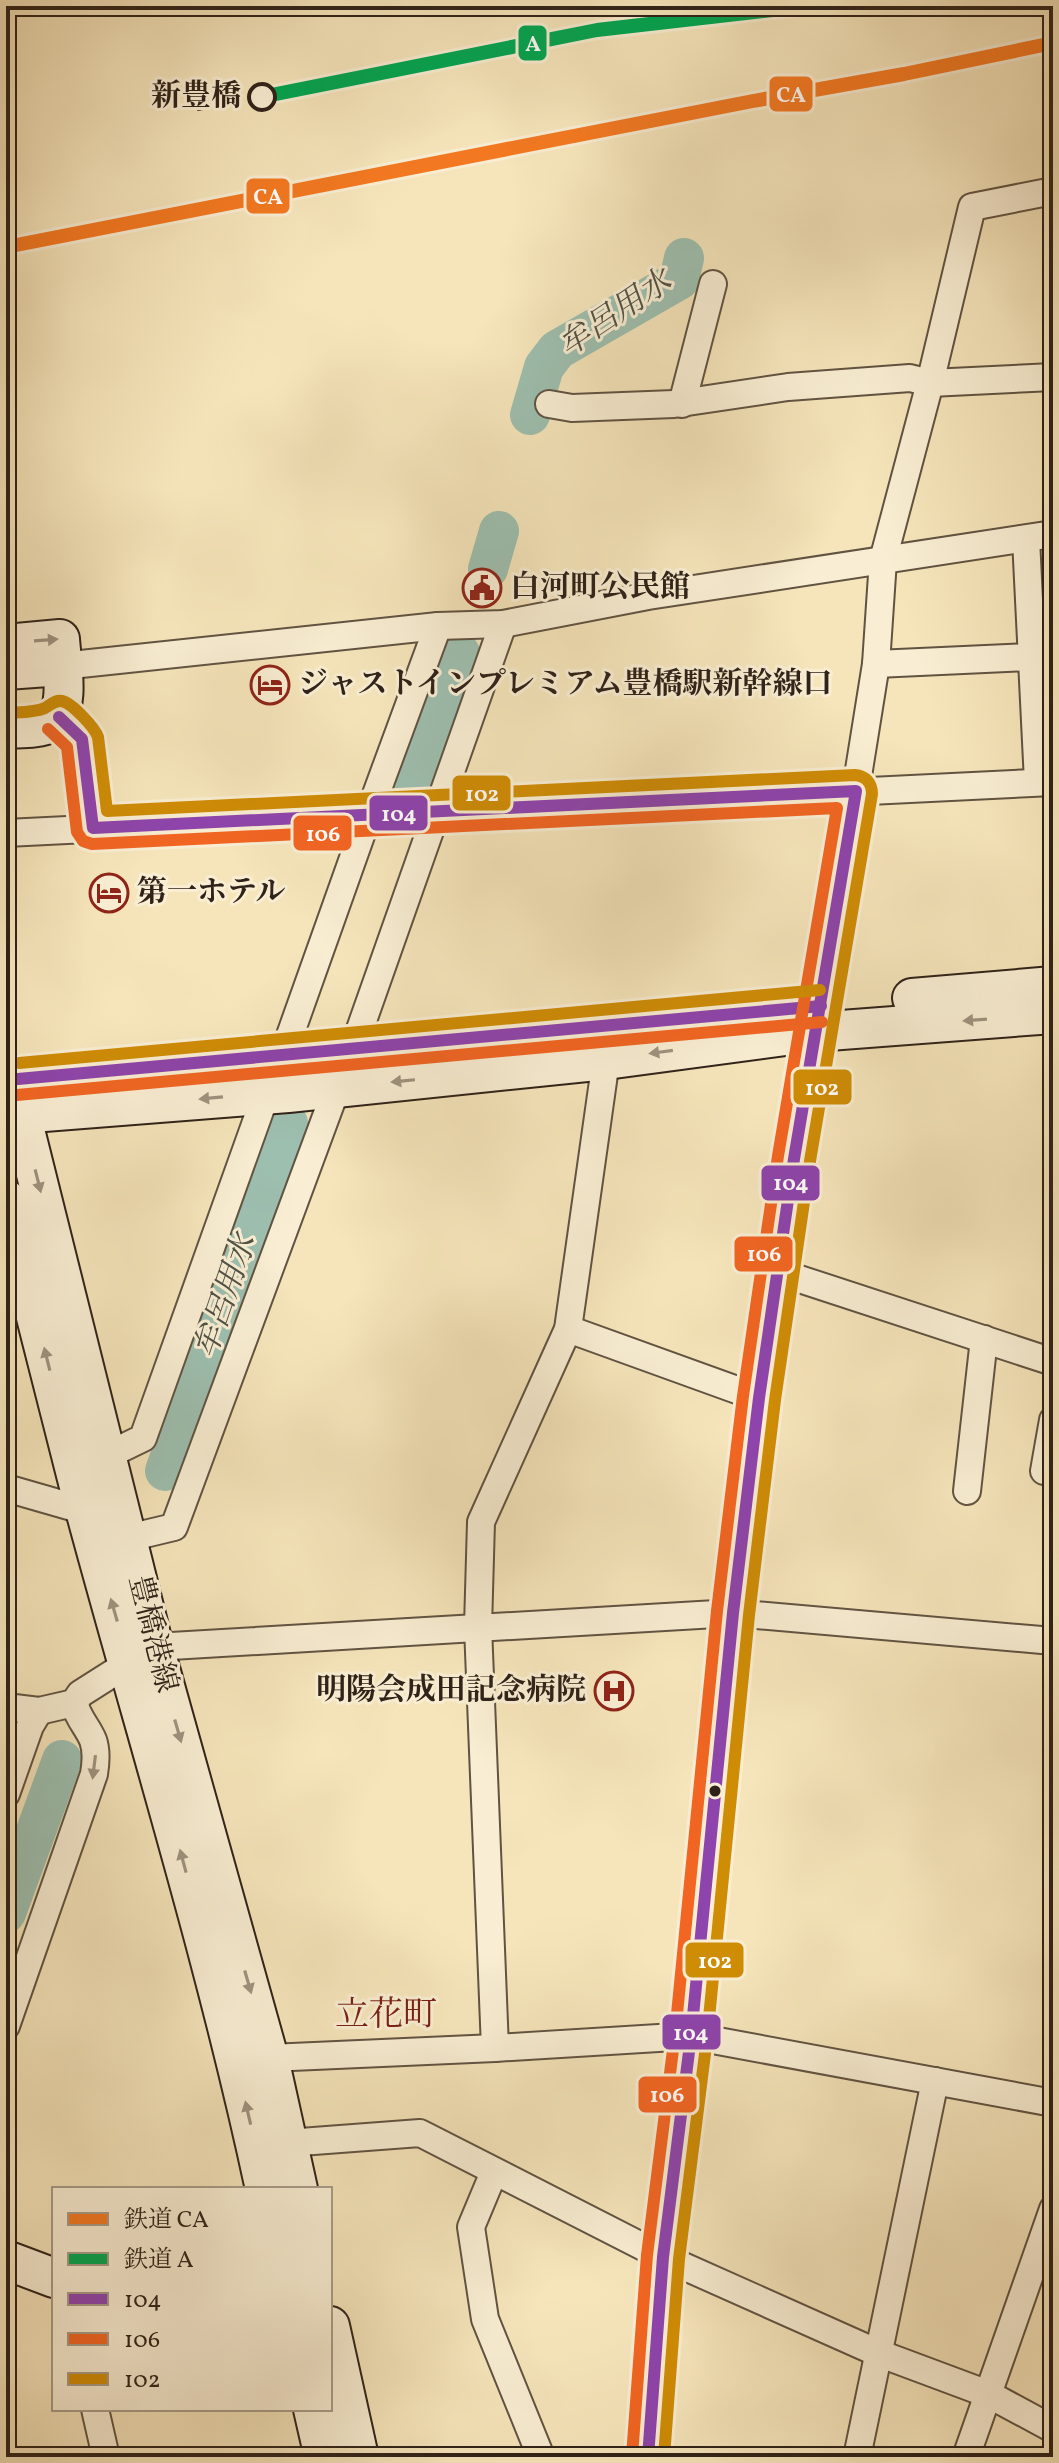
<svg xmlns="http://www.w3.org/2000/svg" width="1059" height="2463" viewBox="0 0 1059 2463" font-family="Vollkorn,'Noto Serif JP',serif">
  <rect width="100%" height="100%" fill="#f6e5bb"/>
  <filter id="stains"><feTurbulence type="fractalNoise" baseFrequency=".0025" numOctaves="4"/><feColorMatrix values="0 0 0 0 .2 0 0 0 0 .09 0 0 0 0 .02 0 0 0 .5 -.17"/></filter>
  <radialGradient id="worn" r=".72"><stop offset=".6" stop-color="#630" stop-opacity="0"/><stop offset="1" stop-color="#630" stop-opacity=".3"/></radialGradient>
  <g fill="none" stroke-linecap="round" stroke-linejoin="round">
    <g stroke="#9dbfaf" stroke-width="40">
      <polyline points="530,415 544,367 557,350 679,280 684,258"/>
      <polyline points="488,569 499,531"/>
      <polyline points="411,787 460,653"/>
      <polyline points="165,1471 288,1123"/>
      <polyline points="6,1913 62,1760"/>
    </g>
    <defs>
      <g id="street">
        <polyline points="549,404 572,408 674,404 788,387 910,378 930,383 1053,377"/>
        <polyline points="682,404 713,284"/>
        <polyline points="1026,539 1038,782"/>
        <polyline points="876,664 1053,656"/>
        <polyline points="62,666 438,626 503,624 648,596 1053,534"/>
        <polyline points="59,717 82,739 93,828"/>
        <polyline points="6,833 1053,782"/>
        <polyline points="821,1006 876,664 883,560 930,383 972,207 1053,191"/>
        <polyline points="353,1049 503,624"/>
        <polyline points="283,1055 368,816 438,626"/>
        <polyline points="778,1272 1053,1362"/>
        <polyline points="568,1329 759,1398"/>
        <polyline points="108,1455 143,1438 266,1094"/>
        <polyline points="1044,1471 1053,1420"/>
        <polyline points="6,1488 86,1511"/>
        <polyline points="967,1491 984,1339"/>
        <polyline points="128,1538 174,1527 337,1087"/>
        <polyline points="74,1703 80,1694 154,1647 733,1613 1053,1641"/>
        <path d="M6 1707 39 1711 74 1703C79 1720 87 1726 93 1740 97 1751 96 1762 94 1774L6 2026"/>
        <polyline points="6,1794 30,1726 39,1711"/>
        <polyline points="495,2048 478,1627 481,1522 568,1329 606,1060"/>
        <polyline points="269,2058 495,2048 691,2036 1053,2103"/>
        <polyline points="287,2143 420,2133 663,2257 878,2353 988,2394 1053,2429"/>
        <polyline points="494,2172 471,2227 485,2319 541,2457"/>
        <polyline points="95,2409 106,2457"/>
        <polyline points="857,2457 935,2081"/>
        <polyline points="966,2457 1053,2209"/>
      </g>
      <g id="secondary">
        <path d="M6 644 60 639C61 659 72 713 50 723 39 729 19 728 6 729"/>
        <polyline points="6,670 62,666"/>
        <polyline points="912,998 1053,986"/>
        <polyline points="6,1072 21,1114 154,1647 269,2058 298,2189"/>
        <polyline points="6,1080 819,1007"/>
        <polyline points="6,1115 288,1093 606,1060 815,1032 1053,1014"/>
        <path d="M6 1199C32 1302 58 1406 85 1510 146 1736 216 1960 265 2189"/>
        <polyline points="6,2260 54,2278"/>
        <polyline points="330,2326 359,2457"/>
        <polyline points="313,2409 324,2457"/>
        <polyline points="648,2457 663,2257 691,2036 733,1613 759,1398 794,1159 821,1006"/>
      </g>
    </defs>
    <use href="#street" stroke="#615342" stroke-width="30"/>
    <use href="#secondary" stroke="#2f2219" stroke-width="42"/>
    <use href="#street" stroke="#f9eed3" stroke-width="26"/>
    <use href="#secondary" stroke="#f9eed3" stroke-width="38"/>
    <polyline stroke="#2f2219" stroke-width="6" stroke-dasharray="14 14" stroke-linecap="butt" points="197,108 261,97"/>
    <defs>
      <g id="bus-1">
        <polyline points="59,717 82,739 93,828 856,791 794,1159 759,1398 733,1613 691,2036 663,2257 648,2457"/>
        <polyline points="6,1072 7,1080 821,1006"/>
      </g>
      <g id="bus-2">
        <polyline points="48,729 67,747 77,832 83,841 92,844 837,808 778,1156 743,1396 717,1611 675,2034 647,2255 632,2456"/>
        <polyline points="6,1096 822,1022"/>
      </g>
      <g id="bus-3">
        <path d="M6 713C17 712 34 713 45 708 51 705 54 700 62 701 72 703 95 728 98 737L107 811 855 775C866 776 872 783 872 794L810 1161 775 1400 749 1615 707 2038 679 2259 664 2457"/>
        <polyline points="19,1063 820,990"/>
      </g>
    </defs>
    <use href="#bus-1" stroke="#f9eed3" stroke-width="18"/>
    <use href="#bus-2" stroke="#f9eed3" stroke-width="18"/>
    <use href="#bus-3" stroke="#f9eed3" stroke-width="18"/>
    <use href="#bus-1" stroke="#8e44ad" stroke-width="12"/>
    <use href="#bus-2" stroke="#f26522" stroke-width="12"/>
    <use href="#bus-3" stroke="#cf8c05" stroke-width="12"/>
    <defs>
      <polyline id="rail-1" points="6,247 753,101 904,74 1053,43"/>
      <polyline id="rail-2" points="261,97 597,30 807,6"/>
    </defs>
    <use href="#rail-1" stroke="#f9eed3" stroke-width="20"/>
    <use href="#rail-2" stroke="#f9eed3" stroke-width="20"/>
    <use href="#rail-1" stroke="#f47921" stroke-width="14"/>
    <use href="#rail-2" stroke="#00a651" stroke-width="14"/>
  </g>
  <defs><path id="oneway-solid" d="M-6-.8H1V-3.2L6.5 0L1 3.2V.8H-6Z" transform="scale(2)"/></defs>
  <g fill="#9e927f">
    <use href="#oneway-solid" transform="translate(46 640) rotate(-4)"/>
    <use href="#oneway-solid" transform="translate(975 1020) rotate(176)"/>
    <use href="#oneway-solid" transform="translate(661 1052) rotate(172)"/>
    <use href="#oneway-solid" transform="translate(403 1081) rotate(174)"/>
    <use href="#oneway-solid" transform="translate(211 1098) rotate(175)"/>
    <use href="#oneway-solid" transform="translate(38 1181) rotate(76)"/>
    <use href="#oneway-solid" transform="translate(47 1359) rotate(-104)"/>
    <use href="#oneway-solid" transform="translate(114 1610) rotate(-106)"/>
    <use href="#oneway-solid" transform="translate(178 1731) rotate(74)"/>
    <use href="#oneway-solid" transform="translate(94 1767) rotate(97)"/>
    <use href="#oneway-solid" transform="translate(183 1861) rotate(-105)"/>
    <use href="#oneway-solid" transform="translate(248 1982) rotate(74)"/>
    <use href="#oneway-solid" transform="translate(248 2113) rotate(-103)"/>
  </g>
  <defs>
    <symbol id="civic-ring" viewBox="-11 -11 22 22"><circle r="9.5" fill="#f9eed3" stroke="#8f2418" stroke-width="1.5"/><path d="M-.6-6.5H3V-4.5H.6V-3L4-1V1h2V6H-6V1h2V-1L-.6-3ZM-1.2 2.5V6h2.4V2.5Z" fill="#8f2418"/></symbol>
    <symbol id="hotel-ring" viewBox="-11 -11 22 22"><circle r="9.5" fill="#f9eed3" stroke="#8f2418" stroke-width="1.5"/><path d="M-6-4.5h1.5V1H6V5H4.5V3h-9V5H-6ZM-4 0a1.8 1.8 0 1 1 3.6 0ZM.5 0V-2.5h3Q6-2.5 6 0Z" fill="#8f2418"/></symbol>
    <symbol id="hospital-ring" viewBox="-11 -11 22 22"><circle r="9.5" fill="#f9eed3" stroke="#8f2418" stroke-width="1.5"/><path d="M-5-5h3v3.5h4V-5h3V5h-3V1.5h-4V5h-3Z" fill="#8f2418"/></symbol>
  </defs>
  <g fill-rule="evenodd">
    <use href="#civic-ring" x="460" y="566" width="44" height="44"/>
    <use href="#hotel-ring" x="248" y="663" width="44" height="44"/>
    <use href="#hotel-ring" x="87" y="871" width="44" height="44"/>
    <use href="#hospital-ring" x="592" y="1669" width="44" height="44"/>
  </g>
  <circle fill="#f9eed3" stroke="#2f2219" stroke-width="4" cx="262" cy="97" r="13"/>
  <circle fill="#2f2219" stroke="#f9eed3" stroke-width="3" cx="715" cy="1791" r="7"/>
  <g text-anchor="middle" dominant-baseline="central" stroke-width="6" stroke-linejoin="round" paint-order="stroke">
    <g font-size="30" font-weight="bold" fill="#2f2219" stroke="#f9eed3" text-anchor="end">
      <text x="241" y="97">新豊橋</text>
    </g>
    <g font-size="30" font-weight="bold" fill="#2f2219" stroke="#f9eed3" text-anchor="start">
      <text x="510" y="588">白河町公民館</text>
      <text x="298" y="685">ジャストインプレミアム豊橋駅新幹線口</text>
      <text x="137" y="893">第一ホテル</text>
      <text x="586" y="1691" text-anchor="end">明陽会成田記念病院</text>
    </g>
    <g font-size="30" fill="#2f2219" stroke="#f9eed3">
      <text transform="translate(152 1634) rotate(76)">豊橋港線</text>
    </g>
    <g font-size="32" font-style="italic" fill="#505146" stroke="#f9eed3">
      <text transform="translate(616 315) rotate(-34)">牟呂用水</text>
      <text transform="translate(227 1297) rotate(-71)">牟呂用水</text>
    </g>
    <g font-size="34" fill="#7a1f14" stroke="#f9eed3">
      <text x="386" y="2016">立花町</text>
    </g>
  </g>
  <g stroke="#f9eed3" stroke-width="3">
    <rect x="517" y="24" width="31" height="38" rx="8" fill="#00a651"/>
    <rect x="768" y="75" width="46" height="38" rx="8" fill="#f47921"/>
    <rect x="245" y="177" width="46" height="38" rx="8" fill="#f47921"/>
    <rect x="451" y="774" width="61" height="38" rx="8" fill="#cf8c05"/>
    <rect x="368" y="794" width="61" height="38" rx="8" fill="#8e44ad"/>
    <rect x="292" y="814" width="61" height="38" rx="8" fill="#f26522"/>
    <rect x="792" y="1068" width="61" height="38" rx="8" fill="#cf8c05"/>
    <rect x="760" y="1164" width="61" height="38" rx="8" fill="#8e44ad"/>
    <rect x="733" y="1235" width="61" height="38" rx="8" fill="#f26522"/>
    <rect x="684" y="1941" width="61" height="38" rx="8" fill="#cf8c05"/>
    <rect x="661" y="2013" width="61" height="38" rx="8" fill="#8e44ad"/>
    <rect x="637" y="2075" width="61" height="39" rx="8" fill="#f26522"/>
  </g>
  <g font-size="22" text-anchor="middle" font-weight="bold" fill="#fff">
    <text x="533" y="51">A</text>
    <text x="791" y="102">CA</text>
    <text x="268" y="204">CA</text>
    <text x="482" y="801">102</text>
    <text x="399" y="821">104</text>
    <text x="323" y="841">106</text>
    <text x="822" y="1095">102</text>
    <text x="791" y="1190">104</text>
    <text x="764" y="1261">106</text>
    <text x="715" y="1968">102</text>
    <text x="691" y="2040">104</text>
    <text x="667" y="2102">106</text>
  </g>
  <rect width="1059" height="2463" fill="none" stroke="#f6e5bb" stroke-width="32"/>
  <rect x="8" y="8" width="1043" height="2447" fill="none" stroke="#2f2219" stroke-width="4"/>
  <rect x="16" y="16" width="1027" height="2431" fill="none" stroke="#2f2219" stroke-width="2"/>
  <rect x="52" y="2187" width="280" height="224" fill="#f9eed3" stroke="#a89c89" stroke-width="2"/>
  <rect x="68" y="2213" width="40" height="12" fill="#f47921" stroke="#a89c89" stroke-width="2"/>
  <text x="124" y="2227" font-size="24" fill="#2f2219">鉄道 CA</text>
  <rect x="68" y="2253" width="40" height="12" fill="#00a651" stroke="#a89c89" stroke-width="2"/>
  <text x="124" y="2267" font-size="24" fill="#2f2219">鉄道 A</text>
  <rect x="68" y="2293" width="40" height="12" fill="#8e44ad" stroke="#a89c89" stroke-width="2"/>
  <text x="124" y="2307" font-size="24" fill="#2f2219">104</text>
  <rect x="68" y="2333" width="40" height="12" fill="#f26522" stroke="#a89c89" stroke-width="2"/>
  <text x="124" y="2347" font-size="24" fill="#2f2219">106</text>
  <rect x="68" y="2373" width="40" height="12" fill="#cf8c05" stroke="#a89c89" stroke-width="2"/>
  <text x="124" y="2387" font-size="24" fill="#2f2219">102</text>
  <rect width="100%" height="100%" filter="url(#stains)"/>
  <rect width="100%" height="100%" fill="url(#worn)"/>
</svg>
